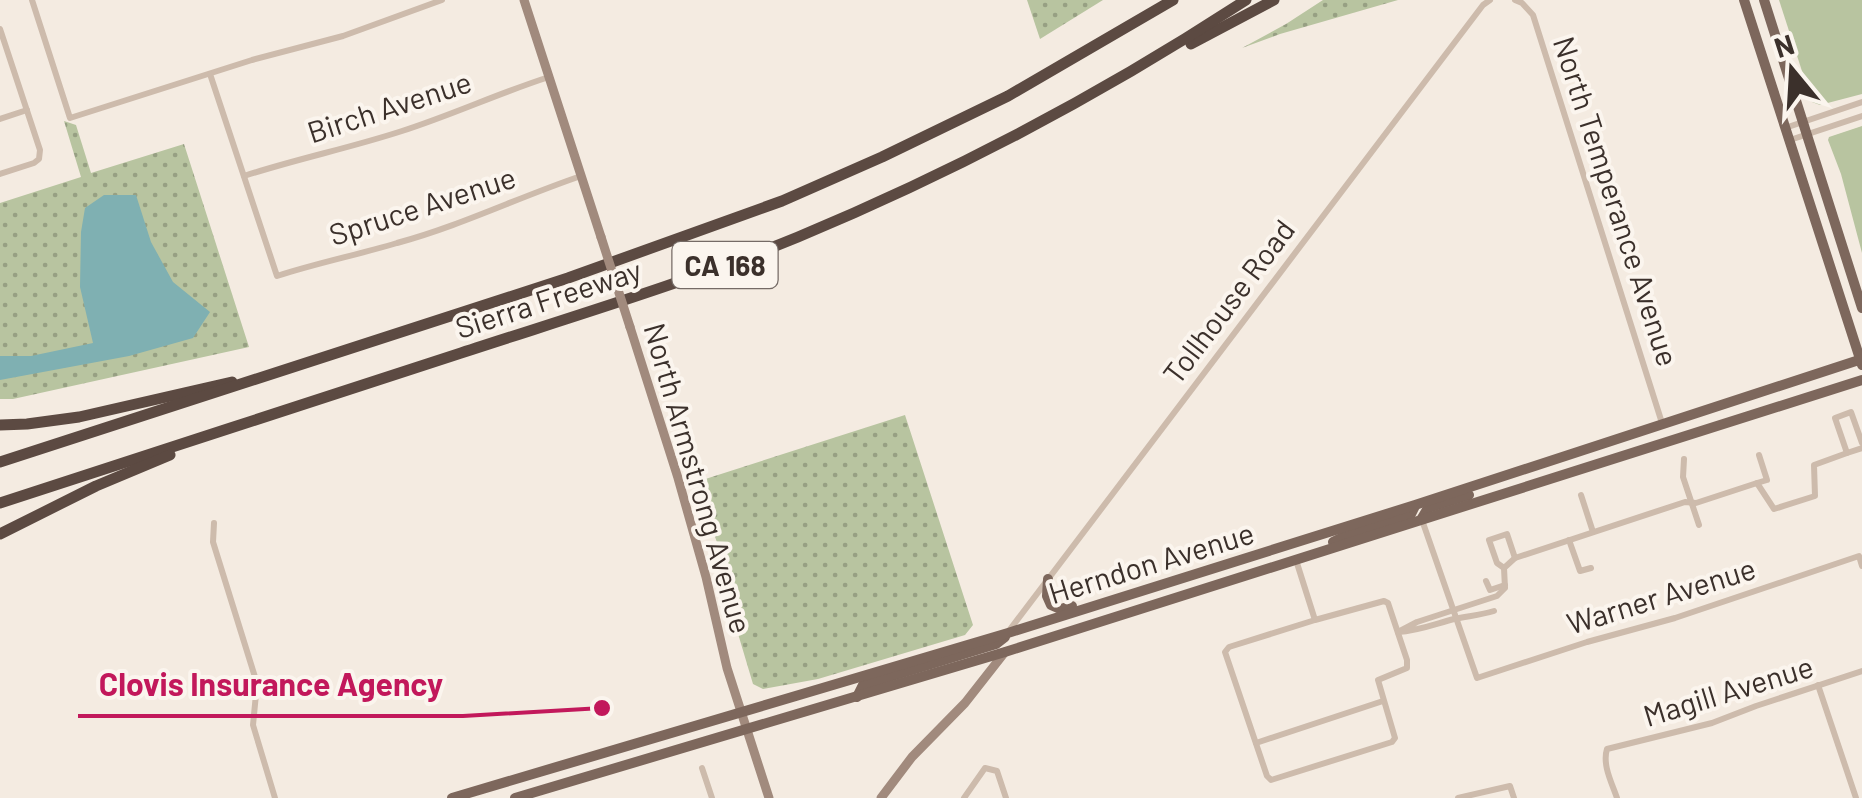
<svg xmlns="http://www.w3.org/2000/svg" width="1862" height="798" viewBox="0 0 1862 798" font-family="Barlow,sans-serif">
  <defs>
    <pattern id="grass-dots" width="8" height="8" patternUnits="userSpaceOnUse" patternTransform="scale(2.5)"><rect width="8" height="8" fill="#b8c4a0"/><path d="M2 2h.1M6 6h.1" fill="none" stroke="#97a083" stroke-width="1.8" stroke-linecap="round"/></pattern>
  </defs>
  <rect width="100%" height="100%" fill="#f4ebe1"/>
  <g fill="url(#grass-dots)">
    <polygon points="1027,0 1103,0 1040,39"/>
    <polygon points="1323,0 1398,0 1280,34 1242,48 1286,24"/>
    <polygon points="64,121 76,125 91,173 184,144 249,347 13,399 0,399 0,203 81,177"/>
    <polygon points="905,415 973,625 965,635 818,679 763,689 753,684 736,627 721,554 696,482"/>
  </g>
  <g fill="#b8c4a0">
    <polygon points="1779,0 1862,0 1862,94 1820,105 1812,102"/>
    <polygon points="1862,126 1862,253 1841,174 1828,140 1829,137"/>
  </g>
  <polygon fill="#7fb0b2" points="104,195 136,195 151,242 173,282 210,312 193,338 129,356 0,380 0,356 31,356 93,343 80,287 81,232 85,208"/>
  <g fill="none" stroke-linecap="round" stroke-linejoin="round">
    <g stroke="#cdbbac" stroke-width="6">
      <polyline points="32,0 70,118 252,60 343,36 442,0"/>
      <polyline points="1515,0 1522,3 1533,15 1662,423"/>
      <polyline points="0,29 40,150 39,159 34,163 0,174"/>
      <path d="M210 74 277 276C317 263 357 255 397 243 460 226 519 197 581 176"/>
      <polyline points="0,119 27,110"/>
      <polyline points="1785,128 1862,102"/>
      <polyline points="1790,140 1862,116"/>
      <path d="M244 176C296 159 350 148 402 131 452 115 499 93 549 77"/>
      <polyline points="1862,443 1851,412 1835,418 1847,453 1862,448"/>
      <polyline points="1684,459 1683,477 1699,525"/>
      <polyline points="1757,483 1767,480 1759,455"/>
      <polyline points="1581,495 1593,532"/>
      <polyline points="1422,520 1477,678 1587,642 1675,618 1859,556 1862,566"/>
      <polyline points="214,523 213,542 255,677 256,694 253,725 275,798"/>
      <polyline points="1569,540 1580,571 1591,568"/>
      <polyline points="1296,560 1315,620 1229,647 1225,652 1267,776 1271,780 1392,742 1395,738 1378,680 1407,668 1407,660 1388,603 1384,601 1315,620"/>
      <polyline points="1504,568 1497,563 1489,540 1507,534 1515,558"/>
      <polyline points="1486,581 1490,590 1505,585"/>
      <path d="M1494 611C1481 615 1468 616 1454 619 1435 624 1418 631 1398 632L1417 622 1497 596 1505 588 1504 568 1515 558 1685 502 1696 503 1757 483 1774 509 1815 496 1814 465 1847 453"/>
      <polyline points="1008,632 1483,5 1490,0"/>
      <polyline points="1818,685 1856,798"/>
      <polyline points="1256,743 1383,701"/>
      <polyline points="702,768 712,798"/>
      <polyline points="964,798 985,768 997,771 1006,798"/>
      <polyline points="1458,798 1510,786 1514,798"/>
      <path d="M1617 798C1612 783 1602 765 1607 749L1712 723 1756 706 1862 671"/>
    </g>
    <g stroke="#a18a7d" stroke-width="9">
      <polyline points="524,0 601,237"/>
      <polyline points="630,327 678,478 706,577 727,668 769,798"/>
      <polyline points="881,798 912,757 965,703 1005,652"/>
    </g>
    <g stroke="#7d675c" stroke-width="10">
      <polyline points="1744,0 1862,365"/>
      <polyline points="1764,0 1862,308"/>
      <polyline points="1422,518 1428,508 1469,495"/>
      <polyline points="1333,542 1353,532 1411,514 1415,506"/>
      <polyline points="1048,579 1047,596 1051,605 1060,609 1072,606"/>
      <polyline points="857,697 863,685 996,644 1005,637"/>
      <polyline points="452,798 1008,633 1415,505 1862,359"/>
      <polyline points="515,798 1005,652 1862,380"/>
    </g>
    <g stroke="#5c4a42" stroke-width="11">
      <polyline points="1191,44 1274,0"/>
      <polyline points="0,425 27,424 79,417 232,382"/>
      <polyline points="0,462 568,278 782,201 882,157 1008,96 1173,0"/>
      <path d="M0 503C154 453 307 403 461 353 574 316 688 282 798 237 954 172 1104 93 1246 0"/>
      <polyline points="0,534 96,486 170,455"/>
    </g>
    <polyline stroke="#a18a7d" stroke-width="9" points="601,237 630,327"/>
  </g>
  <g text-anchor="middle" dominant-baseline="central" stroke-width="8" stroke-linejoin="round" paint-order="stroke">
    <rect fill="#fbf5ee" stroke="#756b66" stroke-width="2.5" x="672.5" y="242" width="105" height="46" rx="8"/>
    <g font-size="28" font-weight="bold" fill="#3b302b">
      <text x="725" y="265">CA 168</text>
    </g>
    <g font-size="30" fill="#3b302b" stroke="#fbf5ee">
      <text transform="translate(389 106) rotate(-18)">Birch Avenue</text>
      <text transform="translate(1617 201) rotate(72)">North Temperance Avenue</text>
      <text transform="translate(422 205) rotate(-18)">Spruce Avenue</text>
      <text transform="translate(548 298) rotate(-18)">Sierra Freeway</text>
      <text transform="translate(1228 301) rotate(-53)">Tollhouse Road</text>
      <text transform="translate(699 478) rotate(74)">North Armstrong Avenue</text>
      <text transform="translate(1151 562) rotate(-17)">Herndon Avenue</text>
      <text transform="translate(1661 595) rotate(-17)">Warner Avenue</text>
      <text transform="translate(1728 690) rotate(-17)">Magill Avenue</text>
    </g>
  </g>
  <path fill="none" stroke="#c2185b" stroke-width="4" d="M602 708L463 716H78"/>
  <circle fill="#c2185b" stroke="#fbf5ee" stroke-width="4" cx="602" cy="708" r="10"/>
  <g font-size="32" text-anchor="middle" font-weight="bold" fill="#c2185b" stroke="#fbf5ee" stroke-width="8" stroke-linejoin="round" paint-order="stroke">
    <text x="271" y="696">Clovis Insurance Agency</text>
  </g>
  <g transform="translate(1792 70) rotate(342)" stroke="#fbf5ee" stroke-width="8" paint-order="stroke">
  <path d="M0-8L18 38L0 25L-18 38Z" fill="#3b302b"/>
  <text y="-15" font-size="28" font-weight="bold" text-anchor="middle" fill="#3b302b">N</text>
  </g>
</svg>
